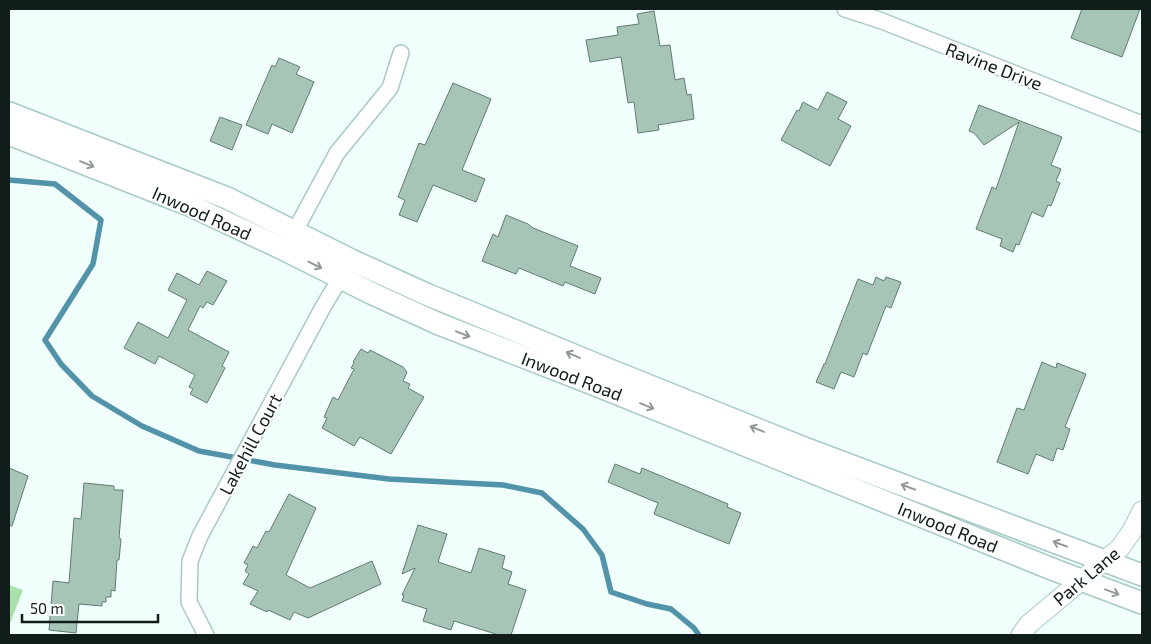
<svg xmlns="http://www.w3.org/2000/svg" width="1151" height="644" viewBox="0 0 1151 644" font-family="'Exo 2',sans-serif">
  <rect width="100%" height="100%" fill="#f0fefc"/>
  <polygon fill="#a9e0ac" points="9,585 23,590 9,626"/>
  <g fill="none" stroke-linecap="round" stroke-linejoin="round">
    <polyline stroke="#5393aa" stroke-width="5.5" points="9,180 55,184 101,220 93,264 45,340 61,364 92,396 142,426 199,451 275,465 389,479 503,485 542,493 583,529 602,555 611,592 647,604 671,609 694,628 699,635"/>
  </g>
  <g fill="#a7c5b7" stroke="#607c6f">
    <polygon points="1082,9 1140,9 1122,57 1071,38"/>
    <polygon points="654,11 660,46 670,45 675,80 684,78 687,95 691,94 694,119 658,125 659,130 638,133 634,102 628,103 621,57 590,62 586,40 618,35 617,27 639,24 637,14"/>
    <polygon points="279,58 300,67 296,74 314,82 292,133 272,124 268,134 246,125 272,65 275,67"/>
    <polygon points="453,83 491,99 462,170 485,179 476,202 433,185 417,222 399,215 405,200 398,197 419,143 425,145"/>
    <polygon points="827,92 847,102 838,119 851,126 830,166 781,140 797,110 799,111 803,102 818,110"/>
    <polygon points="979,105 1062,137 1051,165 1061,169 1056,181 1060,183 1051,206 1048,205 1043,217 1032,212 1019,245 1016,244 1013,252 1000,246 1002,239 976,229 992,187 996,189 1019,122 984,145 974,133 969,131"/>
    <polygon points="220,117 242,125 232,150 210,141"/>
    <polygon points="506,215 528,224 533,228 578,246 570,266 601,278 595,294 565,282 563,286 519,268 516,274 482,261 493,234 498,237"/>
    <polygon points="207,271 227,281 213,305 207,302 203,308 200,306 188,330 229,352 222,366 225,368 207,403 190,394 193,389 189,387 195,375 159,356 155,364 124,348 138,322 168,338 187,300 168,290 177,273 199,285"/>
    <polygon points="876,277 884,281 886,277 901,282 891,308 886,306 867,355 863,353 854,377 841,372 834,389 816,382 824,364 825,364 858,279 873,285"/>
    <polygon points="361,349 368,353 370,350 403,367 407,372 403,381 410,384 408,388 424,397 391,454 360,437 354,446 322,428 327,418 324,417 333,397 338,400 354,369 351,368 354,363 353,362"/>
    <polygon points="1042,362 1056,368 1057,363 1086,374 1065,427 1070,429 1063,450 1057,448 1053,461 1036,454 1028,474 997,462 1017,408 1024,410"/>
    <polygon points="615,464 640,474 642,468 728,504 727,507 741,513 729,544 654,514 658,503 608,482"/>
    <polygon points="9,468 28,476 12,526 9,526"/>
    <polygon points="84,483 114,486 114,490 123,490 119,538 121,539 119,560 117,560 115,591 111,590 111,597 106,597 106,602 102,602 102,606 79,604 76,633 49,630 53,581 69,583 74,518 81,519"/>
    <polygon points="289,494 316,508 286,575 310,588 372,561 381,584 308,618 294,612 290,620 268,610 267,612 250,604 258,591 243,584 249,574 245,571 248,565 244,563 253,546 257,548 266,531 269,532"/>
    <polygon points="418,525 447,534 438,562 471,573 479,548 505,556 502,568 512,572 508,584 526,590 511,635 499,635 454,621 451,630 423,621 427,609 402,601 404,595 402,595 415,568 402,574"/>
  </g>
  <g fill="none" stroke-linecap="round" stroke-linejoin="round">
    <defs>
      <g id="minor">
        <polyline points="845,9 882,21 1142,124"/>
        <polyline points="290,240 337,153 390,88 401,53"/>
        <polyline points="206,635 189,602 190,561 200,536 323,307 345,270"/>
      </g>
      <polyline id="tertiary" points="1021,635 1029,624 1120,548 1132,531 1142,511"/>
      <g id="secondary">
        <polyline points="9,113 227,198 351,260 426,294 605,368 799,446 1142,575"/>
        <polyline points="9,134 189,205 285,250 373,294 439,324 598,386 1057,571 1142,603"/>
      </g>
    </defs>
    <use href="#minor" stroke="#a8cac6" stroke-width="18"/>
    <use href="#tertiary" stroke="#a8cac6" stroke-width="21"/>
    <use href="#secondary" stroke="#a8cac6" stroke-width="24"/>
    <use href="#minor" stroke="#fff" stroke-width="15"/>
    <use href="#tertiary" stroke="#fff" stroke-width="19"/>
    <use href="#secondary" stroke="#fff" stroke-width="21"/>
  </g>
  <defs><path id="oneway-shaft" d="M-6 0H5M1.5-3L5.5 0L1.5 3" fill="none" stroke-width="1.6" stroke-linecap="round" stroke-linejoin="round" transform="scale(1.25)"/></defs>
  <g stroke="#939998">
    <use href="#oneway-shaft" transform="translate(87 164) rotate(22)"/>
    <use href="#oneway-shaft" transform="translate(315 265) rotate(26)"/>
    <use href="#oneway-shaft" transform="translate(463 334) rotate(21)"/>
    <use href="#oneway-shaft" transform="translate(573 355) rotate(-157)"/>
    <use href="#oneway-shaft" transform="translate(647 406) rotate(22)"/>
    <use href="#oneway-shaft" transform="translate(757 429) rotate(-158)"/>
    <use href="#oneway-shaft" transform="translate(908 487) rotate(-159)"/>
    <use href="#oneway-shaft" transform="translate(1060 544) rotate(-159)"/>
    <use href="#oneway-shaft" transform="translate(1112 592) rotate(20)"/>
  </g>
  <g text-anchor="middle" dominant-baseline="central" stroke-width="4" stroke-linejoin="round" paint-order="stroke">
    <g font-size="18" fill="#101d1b" stroke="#fff">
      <text transform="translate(994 66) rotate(21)">Ravine Drive</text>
      <text transform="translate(202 213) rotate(24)">Inwood Road</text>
      <text transform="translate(572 376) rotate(21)">Inwood Road</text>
      <text transform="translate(250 444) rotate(-62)">Lakehill Court</text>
      <text transform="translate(948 527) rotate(22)">Inwood Road</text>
      <text transform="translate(1086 576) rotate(-40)">Park Lane</text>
    </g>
  </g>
  <rect width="1151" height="644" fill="none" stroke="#101d1b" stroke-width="20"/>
  <path d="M22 614v8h136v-8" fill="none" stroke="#101d1b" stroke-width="2.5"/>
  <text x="30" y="614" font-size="15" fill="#101d1b" stroke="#ffffff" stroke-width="4" paint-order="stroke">50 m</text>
</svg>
